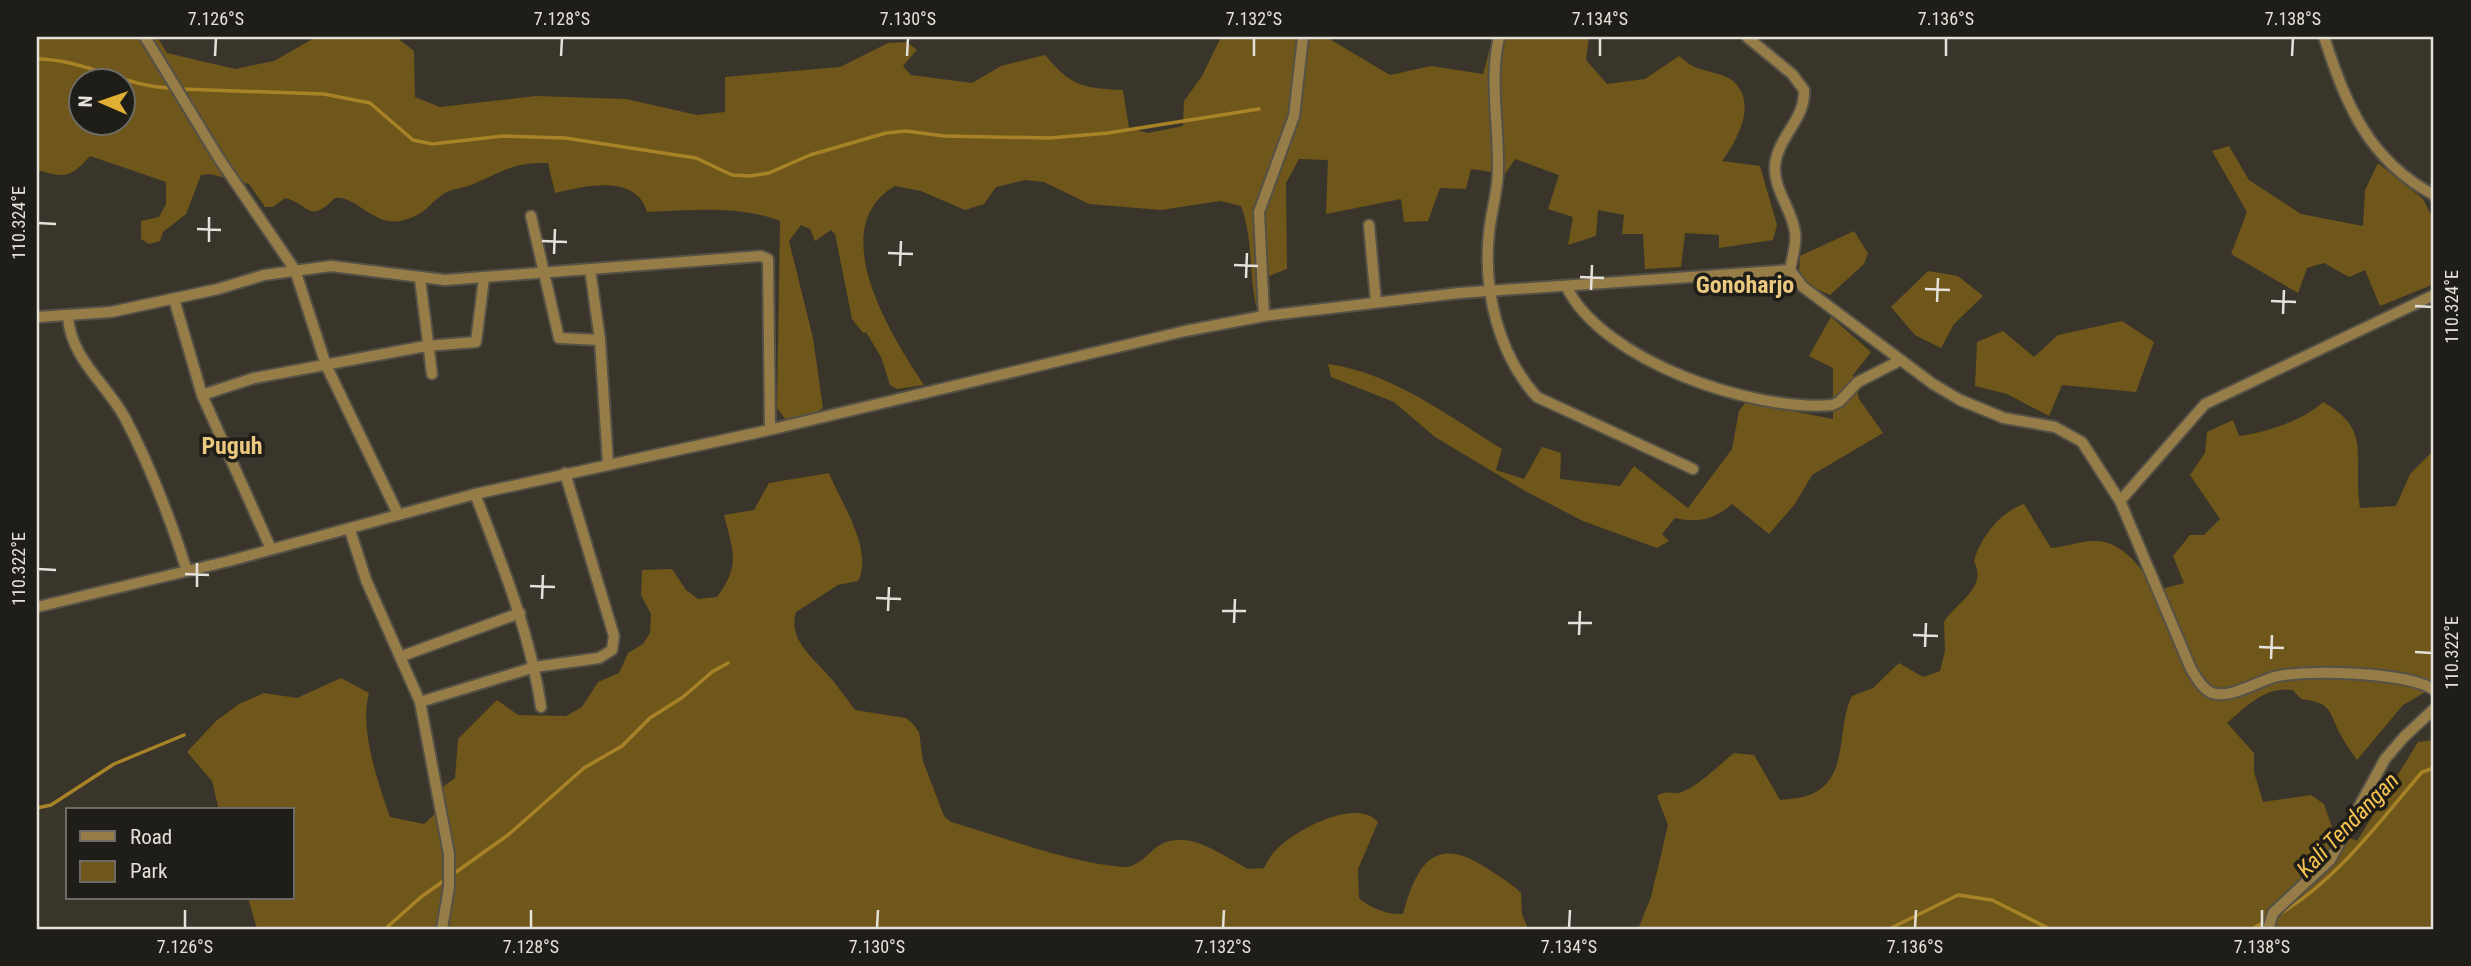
<svg xmlns="http://www.w3.org/2000/svg" width="2471" height="966" viewBox="0 0 2471 966" font-family="'Roboto Condensed',sans-serif">
  <rect width="100%" height="100%" fill="#3a352a"/>
  <g fill="#6f561a" fill-rule="evenodd">
    <path d="M37 37H157L167 53 235 69 274 61 316 37H396L414 51 415 97 440 107 536 96 626 99 697 115 725 112V77L840 67 888 43 907 42 917 50 903 66 911 75 972 83 1001 66 1045 55C1072 87 1083 88 1123 90L1129 128 1148 133 1183 126 1184 101 1202 76 1221 37H1326L1390 75 1431 66 1483 74 1493 37H1589L1586 60 1607 84 1645 79 1679 56C1684 60 1691 66 1697 68 1708 72 1724 74 1733 81 1758 103 1737 141 1722 161L1760 166 1777 225 1773 240 1719 248V235L1685 233 1681 267 1645 269 1643 234H1622L1624 215 1598 210 1596 236 1568 245 1573 217 1548 209 1559 175 1515 159 1505 174 1471 169 1466 189 1440 188 1428 221 1404 222 1401 199 1326 214 1328 160 1299 159 1286 183 1287 269 1269 276 1271 310 1256 306C1249 274 1253 237 1241 206L1220 201 1161 210 1089 204 1044 182 1025 180 996 187 984 204 965 210 921 191 895 186C823 228 892 337 924 385L897 389 890 385 881 357 866 332 863 333 852 319 835 234 831 230 815 241 810 229 801 225 789 241 813 338 823 408 812 416 786 420 777 408 780 221C739 205 691 210 647 212 636 173 584 186 555 193L548 163C512 162 502 172 471 185 463 188 452 189 445 193 427 204 427 216 399 221 374 226 354 194 335 198 308 225 310 204 285 198L273 207H265L249 184 210 174 201 175 186 214 163 232 160 241 149 244 141 239V221L159 217 166 204V182L90 156C70 178 66 178 37 170ZM80 80H122V122H80Z"/>
    <polygon points="2229,146 2249,180 2301,214 2363,226 2365,190 2378,163 2423,199 2434,221 2434,284 2380,306 2365,270 2349,277 2324,263 2307,268 2298,293 2231,254 2247,212 2212,151"/>
    <polygon points="1854,231 1868,253 1864,264 1830,295 1810,286 1799,272 1800,256"/>
    <polygon points="1928,271 1958,276 1983,296 1954,324 1941,348 1915,335 1891,307"/>
    <path d="M1831 317 1871 352 1853 375 1859 399 1883 433 1812 475 1795 504 1769 534 1732 504C1714 520 1698 523 1675 518L1662 534 1669 541 1657 548 1583 521 1525 491 1435 437 1394 402 1331 377 1328 364C1393 373 1448 416 1502 449L1496 470 1524 479 1542 447 1561 453 1560 479 1620 486 1634 466 1688 508 1732 449 1739 411 1746 402 1833 419V368L1809 356Z"/>
    <polygon points="2122,321 2154,342 2136,392 2062,385 2049,416 2007,394 1975,386 1977,342 2003,331 2034,357 2058,335"/>
    <path d="M2323 402C2374 430 2352 459 2360 508L2396 506 2410 474 2434 450V687L2403 705 2357 760C2351 751 2344 742 2339 732 2328 708 2330 703 2301 699L2293 690C2265 686 2247 706 2227 723L2254 753V772L2263 802 2311 795 2324 804 2333 830 2357 841 2418 742 2434 740V929H1638L1651 897 1668 825 1657 796C1666 790 1669 794 1678 793 1695 790 1721 763 1734 753L1754 755 1780 800C1789 799 1803 798 1812 794 1850 777 1836 727 1852 696L1873 688 1899 663 1923 677 1940 671 1945 651 1944 622C1956 602 1988 589 1974 561 1981 537 2000 512 2024 504L2051 548C2065 547 2080 541 2094 541 2123 540 2143 570 2155 591L2184 583 2173 556 2190 535H2204L2220 519 2190 475 2205 453 2207 432 2233 420 2239 436C2266 432 2303 421 2323 402Z"/>
    <path d="M829 473C841 503 874 550 858 581L838 585 796 612C788 639 811 656 827 674 837 685 846 698 855 710L906 718 913 724 919 732 923 761 944 816 951 822C1007 838 1066 862 1123 867 1134 868 1143 859 1151 852 1181 823 1218 853 1248 869L1264 868C1268 861 1271 854 1277 849 1295 830 1356 797 1378 822L1358 869 1359 898C1370 908 1388 915 1403 914 1416 866 1434 834 1485 867 1497 875 1511 883 1521 893L1522 914 1528 929H257L248 898H292V810H219L212 781 187 752 216 721 239 704 264 693 297 698 341 678 369 693C359 728 378 783 390 817L424 824 437 812 433 794 455 778 458 739 497 700 518 715 566 716 582 707 598 682 619 673 628 653 643 644 650 633 651 614 641 595 642 570 672 569 686 590 698 599 717 597C741 565 733 551 724 515L754 510 769 483Z"/>
  </g>
  <g fill="none" stroke-linecap="round" stroke-linejoin="round">
    <g stroke="#a78227" stroke-width="3.5">
      <path d="M37 59C84 59 125 87 172 88"/>
      <polyline points="180,89 324,94 370,103 413,140 432,144 503,136 565,138 696,158 732,175 750,176 769,173 810,155 886,133 906,131 944,136 1049,138 1108,133 1259,109"/>
      <polyline points="37,808 51,805 114,764 184,735"/>
      <path d="M2276 916C2335 883 2379 822 2422 772L2434 768"/>
      <polyline points="385,929 421,897 508,835 584,768 622,746 650,718 683,697 712,672 728,663"/>
      <polyline points="1889,929 1958,895 1992,900 2050,929"/>
      <polyline points="2252,929 2266,921"/>
    </g>
    <defs>
      <g id="minor">
        <polyline points="145,37 220,160 295,270 326,365 398,514"/>
        <path d="M1499 37C1489 80 1499 125 1498 170 1498 191 1491 212 1489 233 1483 290 1498 354 1537 397L1693 469"/>
        <path d="M1747 37 1792 74 1804 90C1806 119 1778 136 1775 165 1773 189 1792 209 1795 232 1797 244 1792 258 1790 270"/>
        <path d="M2324 37C2346 104 2368 160 2434 195"/>
        <polyline points="531,216 559,338 600,340"/>
        <polyline points="1369,225 1376,302"/>
        <polyline points="590,269 600,340 608,463"/>
        <polyline points="420,279 432,374"/>
        <path d="M1566 286C1602 361 1753 412 1832 405L1839 402 1858 382 1901 360"/>
        <polyline points="174,299 202,395 271,549"/>
        <polyline points="1264,316 1259,212 1294,116 1303,37"/>
        <polyline points="37,317 111,312 218,289 264,275 331,266 445,280 761,256 768,259 770,429"/>
        <path d="M68 317C71 359 106 383 125 418 151 467 170 518 187 571"/>
        <polyline points="202,395 254,378 426,346 476,342 484,278"/>
        <path d="M475 494C502 564 530 632 541 707"/>
        <polyline points="2120,501 2205,404 2434,295"/>
        <polyline points="350,530 366,580 420,702 449,854 449,887 442,929"/>
        <path d="M37 607 229 561 475 494 760 432 1185 331 1264 316 1459 293 1790 270 1803 287 1933 384 1960 400 2004 418 2055 427 2082 442 2120 501 2191 669C2197 678 2202 689 2212 693 2230 699 2257 682 2274 677 2304 669 2411 672 2434 690"/>
        <polyline points="402,656 520,613"/>
        <polyline points="420,702 535,667 599,658 612,650 614,636 565,473"/>
        <polyline points="2268,929 2273,913 2330,860 2385,759 2404,737 2434,709"/>
      </g>
    </defs>
    <use href="#minor" stroke="#555146" stroke-width="14"/>
    <use href="#minor" stroke="#967d47" stroke-width="10"/>
  </g>
  <path fill="none" stroke="#e4e1da" stroke-width="2.5" d="M215 56 216 38M561 56 562 38M907 56 908 38M1254 56V38M1600 56V38M1946 56V38M2292 56 2293 38M38 223 56 224M197 229 221 230M542 241 567 242M209 242V217M888 253 913 254M554 254 555 229M1234 265 1258 266M900 266 901 241M1580 277 1604 278M1246 278 1247 253M1925 289 1950 290M1591 290 1592 265M2271 301 2296 302M1937 302 1938 278M2415 306 2432 307M2283 314 2284 290M38 569 56 570M185 574 209 575M530 586 555 587M197 587V563M876 598 901 599M542 599 543 575M888 611 889 587M1222 611H1246M1234 623 1235 599M1568 623H1592M1579 635 1580 611M1913 635 1938 636M1925 647 1926 623M2259 647 2284 648M2415 652 2432 653M2271 659 2272 635M185 928V910M531 928V910M877 928 878 910M1223 928 1224 910M1569 928 1570 910M1915 928 1916 910M2262 928V910"/>
  <g text-anchor="middle" dominant-baseline="central" stroke-width="7" stroke-linejoin="round" paint-order="stroke">
    <g font-size="23" font-style="italic" fill="#f7c44f" stroke="#1f1d18">
      <text transform="translate(2348 825) rotate(-46)">Kali Tendangan</text>
    </g>
    <g font-size="24" font-weight="bold" fill="#ebc87f" stroke="#1f1d18">
      <text x="1745" y="285">Gonoharjo</text>
      <text x="232" y="446">Puguh</text>
    </g>
  </g>
  <rect width="2471" height="966" fill="none" stroke="#1f1d18" stroke-width="77"/>
  <rect x="66" y="808" width="228" height="91" fill="#1f1d18" stroke="#6e6b66" stroke-width="2"/>
  <rect x="80" y="831" width="35" height="10" fill="#967d47" stroke="#6e6b66" stroke-width="2"/>
  <text x="130" y="844" font-size="21" fill="#e4e1da">Road</text>
  <rect x="80" y="861" width="35" height="21" fill="#6f561a" stroke="#6e6b66" stroke-width="2"/>
  <text x="130" y="878" font-size="21" fill="#e4e1da">Park</text>
  <g transform="translate(102 102) rotate(272)"><circle r="33" fill="#1f1d18" stroke="#6e6b66" stroke-width="2"/>
  <path d="M0-5L12 26L0 18L-12 26Z" fill="#e1af34"/>
  <text y="-10" font-size="19" font-weight="bold" text-anchor="middle" fill="#e4e1da">N</text>
  </g>
  <rect x="38" y="38" width="2394" height="890" fill="none" stroke="#e4e1da" stroke-width="2.5"/>
  <g font-size="18" text-anchor="middle" fill="#e4e1da">
    <text x="216" y="25">7.126°S</text>
    <text x="562" y="25">7.128°S</text>
    <text x="908" y="25">7.130°S</text>
    <text x="1254" y="25">7.132°S</text>
    <text x="1600" y="25">7.134°S</text>
    <text x="1946" y="25">7.136°S</text>
    <text x="2293" y="25">7.138°S</text>
    <text transform="translate(19 223) rotate(-90)" y="6">110.324°E</text>
    <text transform="translate(2452 307) rotate(-90)" y="6">110.324°E</text>
    <text transform="translate(19 569) rotate(-90)" y="6">110.322°E</text>
    <text transform="translate(2452 653) rotate(-90)" y="6">110.322°E</text>
    <text x="185" y="953">7.126°S</text>
    <text x="531" y="953">7.128°S</text>
    <text x="877" y="953">7.130°S</text>
    <text x="1223" y="953">7.132°S</text>
    <text x="1569" y="953">7.134°S</text>
    <text x="1915" y="953">7.136°S</text>
    <text x="2262" y="953">7.138°S</text>
  </g>
</svg>
